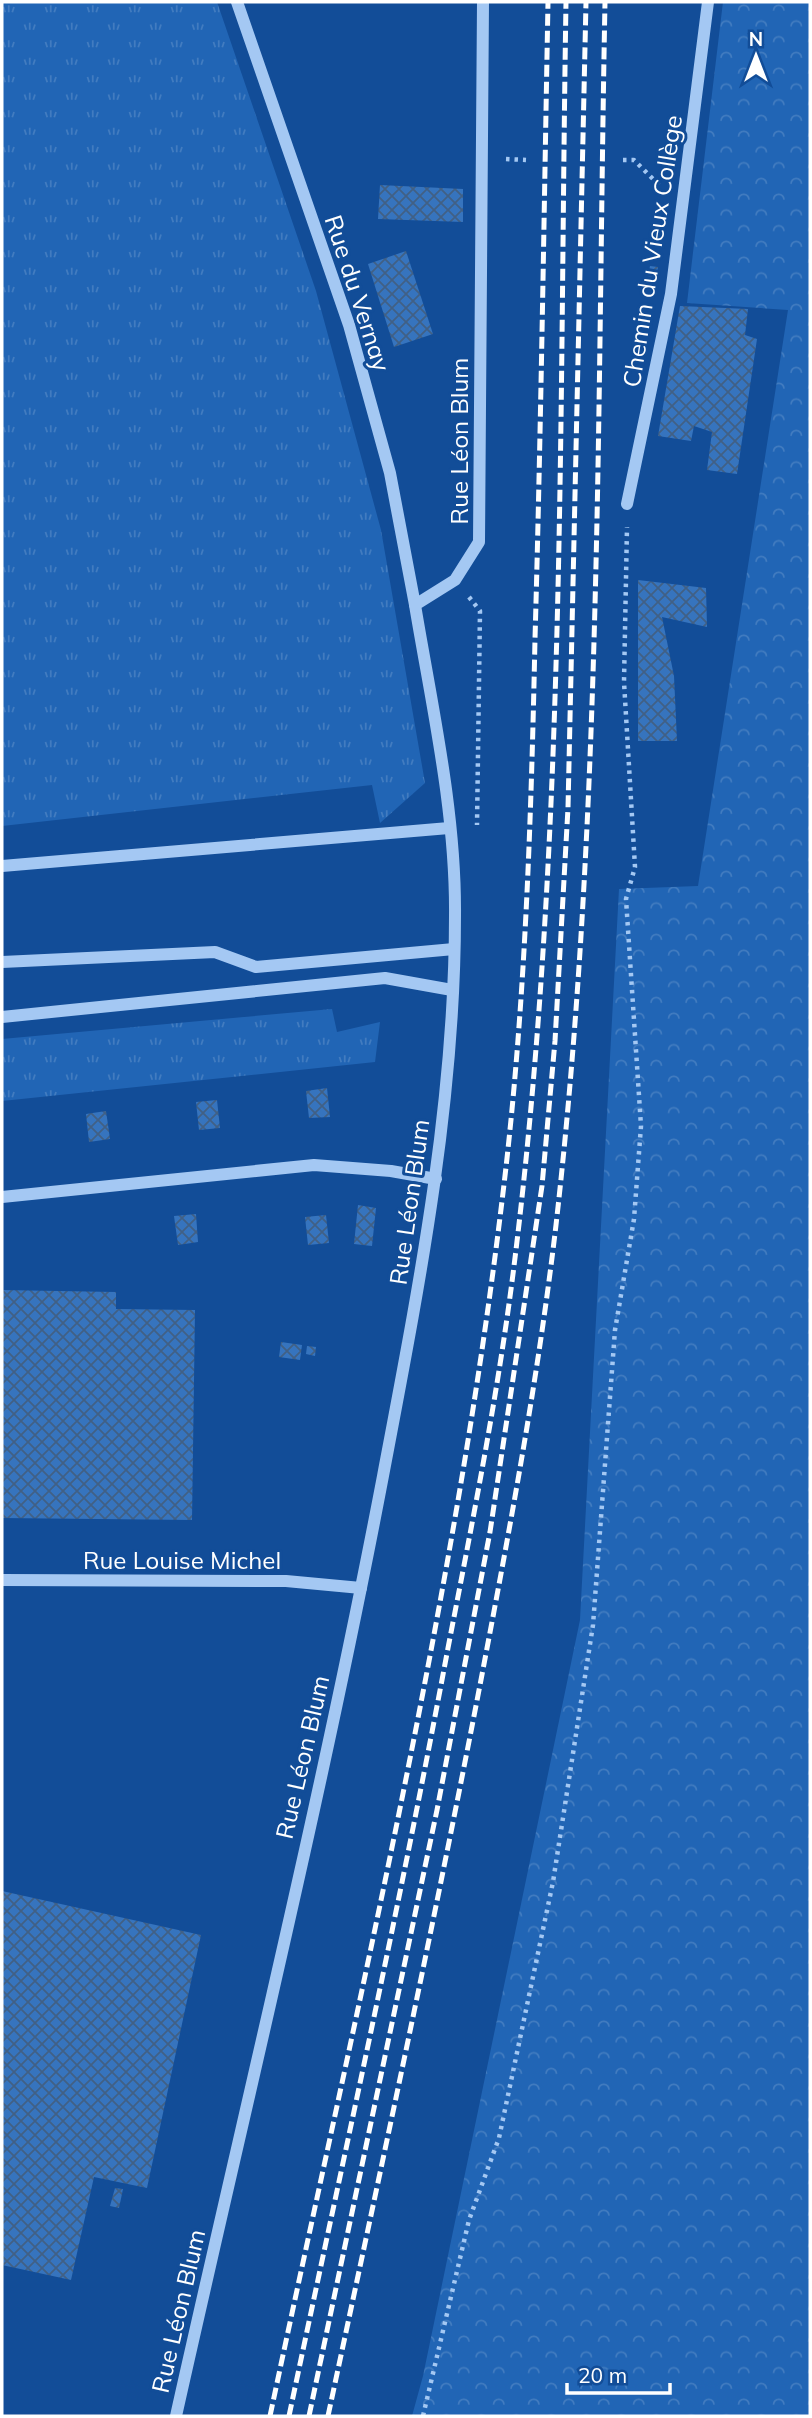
<svg xmlns="http://www.w3.org/2000/svg" width="812" height="2418" viewBox="0 0 812 2418" font-family="Mulish,sans-serif">
  <defs>
    <pattern id="grass-tufts" width="24" height="20" patternUnits="userSpaceOnUse" patternTransform="scale(1.75)"><rect width="24" height="20" fill="#2165b5"/><path d="M3 7l-1-3M5 7V3M7 7l1-3M15 17l-1-3M17 17v-4M19 17l1-3" fill="none" stroke="#427cc0"/></pattern>
    <pattern id="forest-crowns" width="20" height="18" patternUnits="userSpaceOnUse" patternTransform="scale(1.75)"><rect width="20" height="18" fill="#2165b5"/><path d="M2 6a3 3 0 1 1 6 0M12 15a3 3 0 1 1 6 0" fill="none" stroke="#427cc0"/></pattern>
    <pattern id="building-cross-hatch" width="8" height="8" patternUnits="userSpaceOnUse" patternTransform="scale(1.75)"><rect width="8" height="8" fill="#3674be"/><path d="M0 0l8 8M0 8l8-8" fill="none" stroke="#416085"/></pattern>
  </defs>
  <rect width="100%" height="100%" fill="#124d98"/>
  <g fill="url(#grass-tufts)">
    <polygon points="2,2 217,2 316,291 381,530 425,783 380,823 372,785 2,826"/>
    <polygon points="332,1009 337,1032 380,1022 375,1062 2,1101 2,1039"/>
  </g>
  <polygon fill="url(#forest-crowns)" points="723,2 810,2 810,2416 412,2416 423,2376 580,1620 619,889 698,886 788,310 687,303"/>
  <g fill="url(#building-cross-hatch)">
    <polygon points="380,185 463,189 463,222 378,219"/>
    <polygon points="406,251 433,334 394,347 368,264"/>
    <polygon points="650,266 658,267 655,289 646,288"/>
    <polygon points="680,306 748,309 745,335 757,339 737,474 707,470 712,432 694,426 691,441 658,436"/>
    <polygon points="638,580 706,588 707,627 662,617 674,676 677,741 638,741"/>
    <polygon points="327,1088 330,1117 309,1118 306,1091"/>
    <polygon points="217,1100 220,1128 199,1130 196,1102"/>
    <polygon points="106,1111 110,1139 89,1142 86,1114"/>
    <polygon points="358,1205 376,1208 372,1246 354,1244"/>
    <polygon points="196,1214 198,1242 178,1245 174,1216"/>
    <polygon points="326,1215 329,1243 308,1245 305,1217"/>
    <polygon points="2,1290 116,1292 116,1309 195,1310 192,1520 2,1518"/>
    <polygon points="281,1342 302,1345 300,1360 279,1357"/>
    <polygon points="307,1346 316,1347 315,1356 306,1354"/>
    <polygon points="2,1891 201,1935 147,2188 94,2177 71,2280 2,2265"/>
    <polygon points="115,2188 123,2189 119,2208 110,2206"/>
  </g>
  <g fill="none" stroke-linecap="round" stroke-linejoin="round">
    <g stroke="#a4c8f3" stroke-width="4.5" stroke-dasharray="3.5 5" stroke-linecap="butt">
      <polyline points="506,159 526,160"/>
      <polyline points="623,160 634,160 662,188"/>
      <polyline points="469,597 480,611 477,825"/>
      <polyline points="423,2416 469,2220 499,2138 553,1882 593,1625 615,1330 634,1219 641,1126 626,899 635,867 624,682 627,527"/>
    </g>
    <g stroke="#a4c8f3" stroke-width="12">
      <polyline points="237,2 349,325 390,473 415,605"/>
      <polyline points="627,504 671,294 708,2"/>
      <polyline points="2,866 449,828"/>
      <polyline points="2,962 215,952 256,967 454,949"/>
      <polyline points="2,1017 385,978 452,990"/>
      <polyline points="2,1197 314,1165 391,1171 436,1179"/>
      <polyline points="2,1580 286,1581 361,1588"/>
      <path d="M176 2416C246 2103 323 1791 383 1476 418 1291 455 1106 455 916 456 812 432 707 415 605L455 580 479 542 483 2"/>
    </g>
    <g stroke="#fff" stroke-width="5" stroke-dasharray="12 5" stroke-linecap="butt">
      <path d="M270 2416C355 2015 453 1608 502 1201 525 1015 531 826 535 639 541 426 544 214 548 2"/>
      <path d="M289 2416C343 2160 400 1905 448 1648 472 1524 497 1399 513 1274 566 853 559 425 566 2"/>
      <polyline points="309,2416 437,1810 490,1532 542,1186 555,1041 568,808 586,2"/>
      <path d="M328 2416C380 2173 433 1929 480 1685 509 1533 538 1379 556 1225 602 820 597 409 605 2"/>
    </g>
  </g>
  <g text-anchor="middle" dominant-baseline="central" stroke-width="6" stroke-linejoin="round" paint-order="stroke">
    <g font-size="24" fill="#fff" stroke="#124d98">
      <text transform="translate(652 251) rotate(-81)">Chemin du Vieux Collège</text>
      <text transform="translate(358 293) rotate(72)">Rue du Vernay</text>
      <text transform="translate(459 441) rotate(-90)">Rue Léon Blum</text>
      <text transform="translate(409 1202) rotate(-82)">Rue Léon Blum</text>
      <text x="182" y="1560">Rue Louise Michel</text>
      <text transform="translate(302 1757) rotate(-77)">Rue Léon Blum</text>
      <text transform="translate(178 2311) rotate(-77)">Rue Léon Blum</text>
    </g>
  </g>
  <rect width="812" height="2418" fill="none" stroke="#ffffff" stroke-width="7"/>
  <g transform="translate(756 56)" stroke="#124d98" stroke-width="5" paint-order="stroke">
  <path d="M0-5L12 26L0 18L-12 26Z" fill="#ffffff"/>
  <text y="-10" font-size="19" font-weight="bold" text-anchor="middle" fill="#ffffff">N</text>
  </g>
  <path d="M567 2383v10h103v-10" fill="none" stroke="#ffffff" stroke-width="3.5"/>
  <text x="578" y="2383" font-size="21" fill="#ffffff" stroke="#124d98" stroke-width="5" paint-order="stroke">20 m</text>
</svg>
